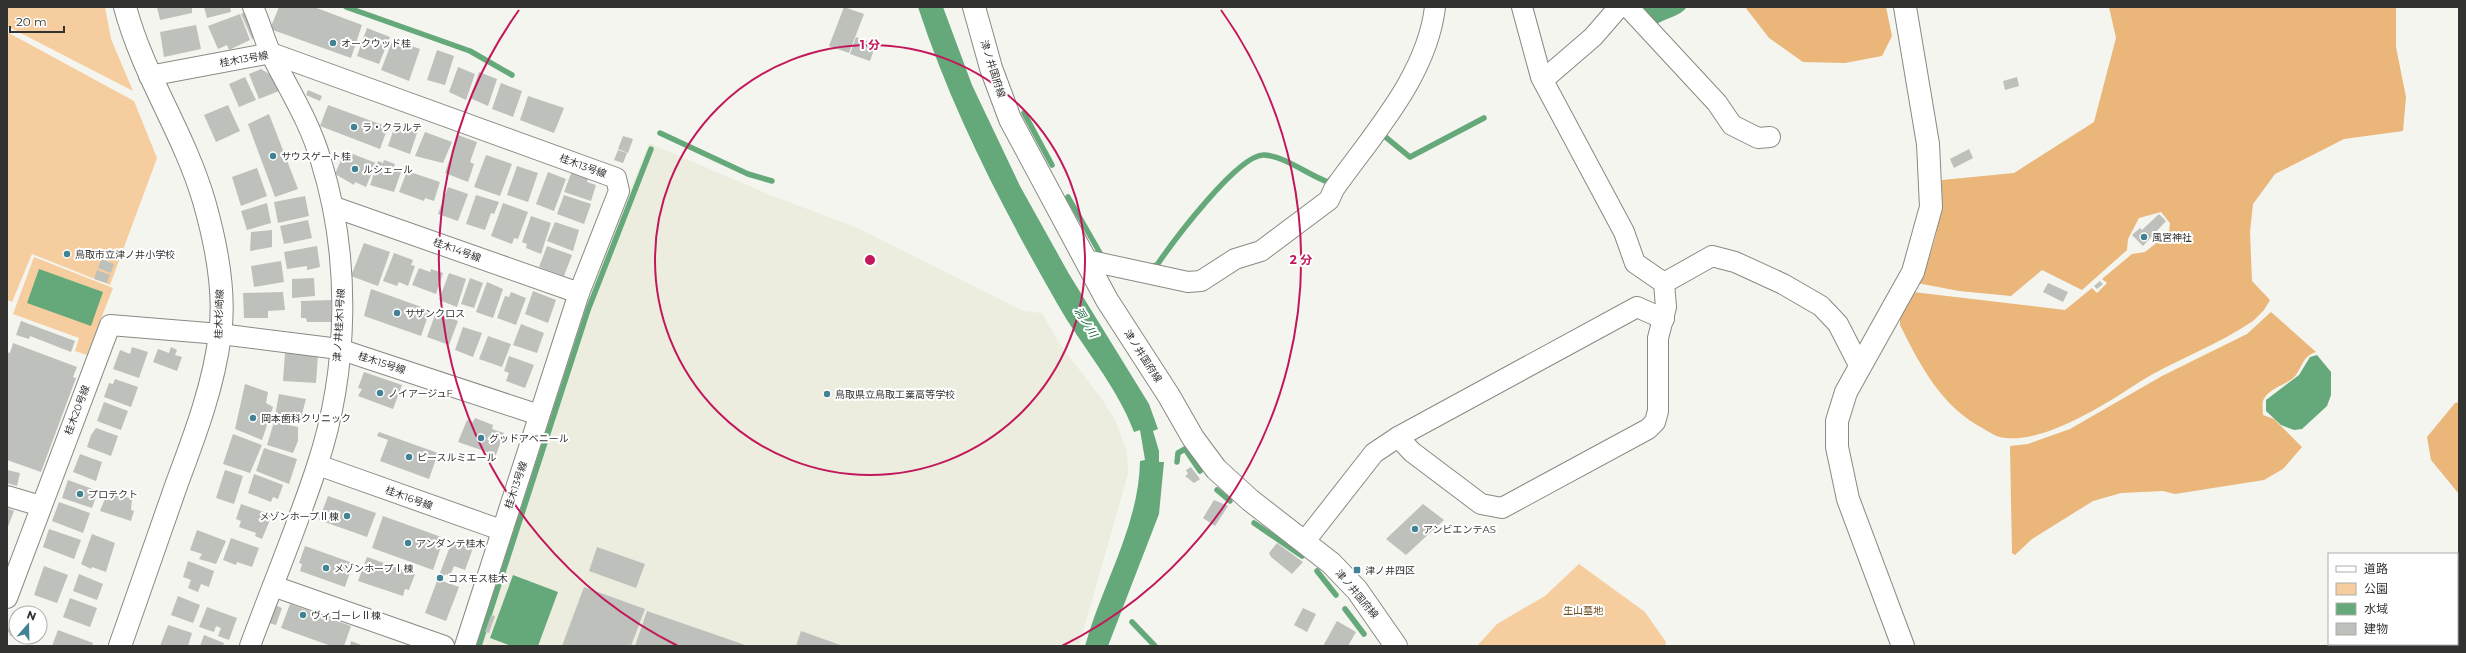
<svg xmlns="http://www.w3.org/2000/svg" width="2466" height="653" viewBox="0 0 2466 653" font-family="Montserrat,'Noto Sans JP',sans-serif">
  <rect width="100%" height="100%" fill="#f4f5ef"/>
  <polygon fill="#eceddf" points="649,143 773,196 860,229 1023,311 1042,313 1059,343 1104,402 1115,420 1127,451 1128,474 1079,646 477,646 583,309"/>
  <g fill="#f6cd9e">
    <polygon points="7,7 105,7 111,39 133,91 7,26"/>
    <polygon points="7,32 134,101 157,158 110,285 32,254 12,302 7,300"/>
    <polygon points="34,257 113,288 87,355 75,351 79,338 13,314"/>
    <polygon points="1579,564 1645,612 1666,642 1665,646 1477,646 1497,624 1545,596"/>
  </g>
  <g fill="#eab67a">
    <polygon points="1745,7 1886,7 1892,36 1882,56 1845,63 1803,62 1769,38"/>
    <path d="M2109 7H2396V47L2406 97 2403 131 2344 139 2275 174 2253 204 2250 232 2252 281 2270 300 2264 310 2253 321C2218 345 2177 359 2141 381 2107 403 2048 442 2006 438 1999 438 1990 433 1984 429 1941 406 1921 367 1900 325V318L1913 292 2065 310 2092 288 2097 293 2107 283 2102 279 2132 254 2145 252 2169 233 2170 223 2161 212 2139 218 2128 239 2127 250 2082 290 2042 270 2011 296 1959 291 1917 283C1937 247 1940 221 1942 180L2014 173 2094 122 2116 38Z"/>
    <path d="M2271 312 2316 352C2303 356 2303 365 2296 375 2289 384 2272 387 2265 397 2261 402 2263 409 2263 415L2274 419 2302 447 2283 469 2264 480 2175 494 2163 491 2121 493 2093 501 2032 539 2015 555 2012 553 2010 446 2028 444 2070 429 2162 376 2247 334Z"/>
    <polygon points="2459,402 2459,494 2431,460 2427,437 2455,403"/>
    <polygon points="2459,575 2459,646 2377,646 2379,644 2457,644 2457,577"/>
  </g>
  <g fill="#65a97b">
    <path d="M918 7H943L972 85 1020 186 1069 274 1149 404 1158 429 1153 431 1159 451V462H1164L1159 514 1108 646H1085C1102 584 1139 526 1140 461L1145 460 1140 430 1134 432C1117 386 1082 347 1058 305 1003 209 952 111 918 7Z"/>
    <path d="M1632 7H1687C1680 17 1664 18 1654 26Z"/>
    <polygon points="39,269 103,292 91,326 27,303"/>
    <polygon points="2317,355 2331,372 2331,395 2327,406 2302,429 2294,430 2281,425 2266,411 2266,400 2299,375 2310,357"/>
    <polygon points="513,575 558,592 538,646 511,646 490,638"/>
  </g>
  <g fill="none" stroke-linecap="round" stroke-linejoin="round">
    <g stroke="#65a97b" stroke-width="5.5">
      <polyline points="346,7 470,51 512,75"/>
      <polyline points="1024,113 1052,165"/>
      <polyline points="660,133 748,174 772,181"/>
      <polyline points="1382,134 1410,157 1484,118"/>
      <polyline points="1068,197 1100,253"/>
      <path d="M1153 266 1157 265C1172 243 1238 154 1264 155 1285 156 1308 175 1328 182L1332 178"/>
      <polyline points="1177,462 1178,453 1185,449 1200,471"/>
      <polyline points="1217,490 1230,501"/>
      <polyline points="1254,523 1302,556"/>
      <polyline points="1317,571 1336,595"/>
      <polyline points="1345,609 1364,634"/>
      <polyline points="1132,622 1155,646"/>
      <polyline points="479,646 588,310 651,149"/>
    </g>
  </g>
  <g fill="#bdc0bb">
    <polygon points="157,7 192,7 192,13 160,20"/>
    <polygon points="204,7 230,7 231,12 207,18"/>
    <polygon points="279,7 314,7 362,25 351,58 270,29"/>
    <polygon points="844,7 864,14 849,53 829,46"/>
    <polygon points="247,11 258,37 252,39 241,14"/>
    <polygon points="240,14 250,40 229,50 227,45 218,49 208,26"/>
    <polygon points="196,25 201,49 164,57 160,32"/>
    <polygon points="367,28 390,37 379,64 357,56"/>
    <polygon points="856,37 876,44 870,61 850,54"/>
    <polygon points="393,39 420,49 409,81 381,70"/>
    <polygon points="437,50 454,56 445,85 427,80"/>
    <polygon points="458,67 475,74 466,100 449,92"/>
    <polygon points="261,69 271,75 279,91 259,99 249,74"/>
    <polygon points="479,72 497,79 488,106 470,98"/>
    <polygon points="245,77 256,100 239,107 229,84"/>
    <polygon points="2017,77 2019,86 2005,90 2003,81"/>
    <polygon points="501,83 522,91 513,117 492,109"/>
    <polygon points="308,90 322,96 320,101 306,95"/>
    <polygon points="528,96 564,108 554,133 520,120"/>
    <polygon points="228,105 240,131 216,142 204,115"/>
    <polygon points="328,105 388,127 380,149 320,126"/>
    <polygon points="269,114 298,189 275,197 248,124"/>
    <polygon points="396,123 418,130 410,154 388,146"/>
    <polygon points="425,132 452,142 443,163 415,156"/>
    <polygon points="458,135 477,142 470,162 474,164 468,182 445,173"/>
    <polygon points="623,136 633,139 628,153 618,149"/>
    <polygon points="1969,149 1973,158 1954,168 1950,159"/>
    <polygon points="618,150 627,153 623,163 614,160"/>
    <polygon points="345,151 376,163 366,187 355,182 354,185 335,174"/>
    <polygon points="486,155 512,164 500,196 474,187"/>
    <polygon points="384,160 395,164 393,169 401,172 394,192 370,185 378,161 383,163"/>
    <polygon points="517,166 538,173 528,202 507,195"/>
    <polygon points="257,168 267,196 241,206 232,177"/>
    <polygon points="407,171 440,182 434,201 425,198 424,201 399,192"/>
    <polygon points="572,171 589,176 587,182 596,185 591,201 564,192"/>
    <polygon points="548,172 566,179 554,211 536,204"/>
    <polygon points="448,187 468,194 458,221 438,214"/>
    <polygon points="476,195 499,202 494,214 491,213 485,230 466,224"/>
    <polygon points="564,195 591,204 584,224 557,214"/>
    <polygon points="305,196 309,216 278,223 274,202"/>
    <polygon points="267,203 271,223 247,230 241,211"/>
    <polygon points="503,203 528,212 518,239 514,238 512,244 491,236"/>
    <polygon points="2159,214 2166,221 2143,246 2132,235 2140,228 2142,230"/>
    <polygon points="531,216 551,223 541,254 526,248 527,244 522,242"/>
    <polygon points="308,220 312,238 284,244 280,226"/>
    <polygon points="555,222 579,230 573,251 547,241"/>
    <polygon points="272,230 272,247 250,251 251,232"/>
    <polygon points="364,243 390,252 378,286 351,276"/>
    <polygon points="317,246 320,267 307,270 307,266 287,269 284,252"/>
    <polygon points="547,246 572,255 564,276 539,267"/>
    <polygon points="394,253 413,260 411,265 415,266 408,286 399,282 397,286 383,281"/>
    <polygon points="101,259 114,264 111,273 98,268"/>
    <polygon points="281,261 284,282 254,287 251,266"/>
    <polygon points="419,268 430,272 431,269 443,273 436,294 412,285"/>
    <polygon points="97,270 110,275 107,283 94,279"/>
    <polygon points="449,273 466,279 457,307 439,300"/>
    <polygon points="314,278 315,296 292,298 292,279"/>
    <polygon points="470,278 483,283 474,308 461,304"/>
    <polygon points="2100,281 2103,284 2097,289 2094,286"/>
    <polygon points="487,282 503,289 493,318 476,312"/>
    <polygon points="2048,283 2068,292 2063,302 2043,292"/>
    <polygon points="371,289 430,310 421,336 364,316"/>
    <polygon points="533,291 556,300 548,323 525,314"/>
    <polygon points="283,292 285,310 268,311 268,318 244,318 243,293"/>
    <polygon points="511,292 526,298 516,325 497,318 505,296 509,297"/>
    <polygon points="331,300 331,322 307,322 306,318 301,318 301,301"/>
    <polygon points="436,312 458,321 449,345 427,337"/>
    <polygon points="21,321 75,341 71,352 30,336 29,339 16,335"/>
    <polygon points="521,324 544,333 537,353 513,345"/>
    <polygon points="463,327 482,333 473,357 455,350"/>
    <polygon points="488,336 511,344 502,367 479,359"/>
    <polygon points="13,343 77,367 73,377 76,378 41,472 7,460 7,352 10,353"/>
    <polygon points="132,347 148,352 139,378 113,369 120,350 130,354"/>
    <polygon points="171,347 177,350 175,355 182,357 177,371 153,362 158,349 169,353"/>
    <polygon points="285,353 318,354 316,383 283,381"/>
    <polygon points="509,356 534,365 525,388 506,381 509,373 504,371"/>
    <polygon points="364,372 402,385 393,409 358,396 362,389 358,388"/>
    <polygon points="115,379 138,387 131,407 104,397 109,383 113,384"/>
    <polygon points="245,384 268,392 266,403 273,407 262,440 235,429"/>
    <polygon points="279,394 306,399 300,421 275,416"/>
    <polygon points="104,402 128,411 121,430 97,421"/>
    <polygon points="475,418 493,425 492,429 504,433 496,455 458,442 467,420 473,422"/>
    <polygon points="274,422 298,427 298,441 293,453 267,445"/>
    <polygon points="96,428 118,436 111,456 87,447 91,435"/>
    <polygon points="379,432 438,453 429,479 380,461 388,440 377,436"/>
    <polygon points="233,434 262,445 250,473 223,464"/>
    <polygon points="264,448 297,459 289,484 256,471"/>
    <polygon points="80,454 102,462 96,481 73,472"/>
    <polygon points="1191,467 1200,479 1194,483 1185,476 1188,474 1186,470"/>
    <polygon points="7,470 20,473 17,486 7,483"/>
    <polygon points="225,470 243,476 234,504 216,498"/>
    <polygon points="254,474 283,485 278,499 273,497 271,502 248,493"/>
    <polygon points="68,480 98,491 92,508 62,498"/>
    <polygon points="108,491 132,499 131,510 134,511 131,521 100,511"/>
    <polygon points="328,496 376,513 367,537 319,520"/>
    <polygon points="1214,500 1228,506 1215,526 1203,518"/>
    <polygon points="59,502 90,513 83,533 52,521"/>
    <polygon points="241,504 272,515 262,539 255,536 256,533 239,527 241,521 236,519"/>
    <polygon points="1423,504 1444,520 1406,555 1386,539"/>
    <polygon points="7,508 14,511 7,529"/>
    <polygon points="383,516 444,538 433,570 372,548"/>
    <polygon points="49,529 81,540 74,559 43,547"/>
    <polygon points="197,530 226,541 216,564 199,559 202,554 190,550"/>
    <polygon points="92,534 115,543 106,572 92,567 91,569 81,564"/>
    <polygon points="231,538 259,548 252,567 237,562 236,565 223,560"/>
    <polygon points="452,541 473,548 465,570 454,566 450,576 445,574 442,581 459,587 446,621 425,613"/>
    <polygon points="1277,543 1303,562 1292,574 1271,557 1269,553"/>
    <polygon points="305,546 353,563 345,587 300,571 302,564 299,563"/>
    <polygon points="597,547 645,564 636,588 589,571"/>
    <polygon points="367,557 415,574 409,590 405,589 403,596 358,581"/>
    <polygon points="188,561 214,571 209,587 201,584 198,592 188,588 191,580 183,577"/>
    <polygon points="44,566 68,575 57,603 34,595"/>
    <polygon points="79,574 103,584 97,600 73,591"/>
    <polygon points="584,587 645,609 631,646 562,646"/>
    <polygon points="178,596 200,605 193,623 171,615"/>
    <polygon points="70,598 97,608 90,627 63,617"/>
    <polygon points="290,604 351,626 344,646 331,646 281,628"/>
    <polygon points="275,605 282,608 276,625 269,623"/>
    <polygon points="207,607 237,618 229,640 218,636 221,628 216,626 214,632 199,627"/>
    <polygon points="1303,608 1316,614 1307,632 1294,625"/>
    <polygon points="647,611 748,646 635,646"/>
    <polygon points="491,615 495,616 489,633 485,632"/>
    <polygon points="15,620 16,637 32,637 30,642 9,635 10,633 7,632 11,623 13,624"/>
    <polygon points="1337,621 1356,632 1348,646 1323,646"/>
    <polygon points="168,625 192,633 188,646 160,646"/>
    <polygon points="58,630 93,643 92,646 52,646"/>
    <polygon points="801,631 843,646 796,646"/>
    <polygon points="204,635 224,643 223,646 200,646"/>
    <polygon points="351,641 364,646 350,646"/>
  </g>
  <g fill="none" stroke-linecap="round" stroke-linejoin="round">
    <defs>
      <g id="minor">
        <polyline points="1628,7 1717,103 1732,125 1758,138 1770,137"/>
        <polyline points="149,76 271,53 616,178 619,191 579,293 465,646"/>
        <polyline points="1543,80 1593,37 1619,7"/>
        <polyline points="334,207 579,293"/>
        <path d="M1086 260 1188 282 1201 281 1235 259 1261 251 1329 200 1334 189C1373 134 1427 76 1435 7"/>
        <polyline points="1664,283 1712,256 1735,262 1783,284 1821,306 1838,324 1860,367"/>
        <polyline points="1398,437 1637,307 1664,319"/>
        <polyline points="318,465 501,530"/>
        <polyline points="7,496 41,506"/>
        <polyline points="1305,541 1374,453 1398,437 1412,452 1481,504 1502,508 1648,429 1655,422 1658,411 1658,338 1666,307 1664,283 1635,263 1624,232 1541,77 1522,7"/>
        <polyline points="273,586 444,646"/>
        <polyline points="7,598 110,325 220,334 339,349 539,415"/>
        <path d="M250 646C272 586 297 527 317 466 349 370 351 257 321 161 310 122 289 90 271 54 264 39 260 22 253 7"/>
      </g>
      <g id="tertiary">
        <path d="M120 646C139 592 158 538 177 483 195 435 214 385 220 334 226 291 216 243 204 201 184 133 143 75 125 7"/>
        <polyline points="1903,646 1848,499 1837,447 1837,421 1846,392 1913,272 1931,207 1928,144 1905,7"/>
      </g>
      <polyline id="secondary" points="974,7 991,68 1010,119 1107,300 1169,396 1193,438 1216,469 1250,500 1331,563 1357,590 1396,646"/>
    </defs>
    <use href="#minor" stroke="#898a84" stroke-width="22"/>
    <use href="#tertiary" stroke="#898a84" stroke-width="24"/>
    <use href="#secondary" stroke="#898a84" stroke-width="24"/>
    <use href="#minor" stroke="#fff" stroke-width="20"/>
    <use href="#tertiary" stroke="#fff" stroke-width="22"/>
    <use href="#secondary" stroke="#fff" stroke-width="22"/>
  </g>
  <g fill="none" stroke="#c2185b" stroke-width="2">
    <circle cx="870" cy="260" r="215"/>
    <path d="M678 646A431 431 0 0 1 519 10M1221 10A431 431 0 0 1 1062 646"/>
  </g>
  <g fill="#418394" stroke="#fff" stroke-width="1.5">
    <circle cx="333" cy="43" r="4"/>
    <circle cx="354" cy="127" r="4"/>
    <circle cx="273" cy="156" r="4"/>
    <circle cx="355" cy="169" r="4"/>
    <circle cx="2144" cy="237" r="4"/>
    <circle cx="67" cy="254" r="4"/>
    <circle cx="397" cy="313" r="4"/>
    <circle cx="380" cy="393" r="4"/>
    <circle cx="827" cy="394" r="4"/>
    <circle cx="253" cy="418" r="4"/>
    <circle cx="481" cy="438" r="4"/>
    <circle cx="409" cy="457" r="4"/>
    <circle cx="80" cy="494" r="4"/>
    <circle cx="347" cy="516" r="4"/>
    <circle cx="1415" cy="529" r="4"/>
    <circle cx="408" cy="543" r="4"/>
    <circle cx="326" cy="568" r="4"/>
    <rect x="1353" y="566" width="8" height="8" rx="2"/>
    <circle cx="440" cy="578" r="4"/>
    <circle cx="303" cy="615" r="4"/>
  </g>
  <g text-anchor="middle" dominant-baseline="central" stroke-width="4" stroke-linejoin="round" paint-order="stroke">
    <g font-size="10" fill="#323230" stroke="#fff" text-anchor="start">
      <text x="341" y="43">オークウッド桂</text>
      <text x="362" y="127">ラ・クラルテ</text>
      <text x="281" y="156">サウスゲート桂</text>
      <text x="363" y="169">ルシェール</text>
      <text x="2152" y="237">風宮神社</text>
      <text x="75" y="254">鳥取市立津ノ井小学校</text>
      <text x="405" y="313">サザンクロス</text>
      <text x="388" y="393">ノイアージュF</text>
      <text x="835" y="394">鳥取県立鳥取工業高等学校</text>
      <text x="261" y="418">岡本歯科クリニック</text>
      <text x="489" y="438">グッドアベニール</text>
      <text x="417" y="457">ピースルミエール</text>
      <text x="88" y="494">プロテクト</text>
      <text x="339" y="516" text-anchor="end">メゾンホープⅡ棟</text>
      <text x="1423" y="529">アンビエンテAS</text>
      <text x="416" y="543">アンダンテ桂木</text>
      <text x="334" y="568">メゾンホープⅠ棟</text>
      <text x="1365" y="570">津ノ井四区</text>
      <text x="448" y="578">コスモス桂木</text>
      <text x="311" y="615">ヴィゴーレⅡ棟</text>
    </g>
    <g font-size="10" fill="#323230" stroke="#fff">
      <text transform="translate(244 59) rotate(-10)">桂木13号線</text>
      <text transform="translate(993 69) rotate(72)">津ノ井国府線</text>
      <text transform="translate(583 166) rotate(20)">桂木13号線</text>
      <text transform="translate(457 250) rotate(20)">桂木14号線</text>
      <text transform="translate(219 314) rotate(-88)">桂木杉崎線</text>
      <text transform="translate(339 325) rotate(-87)">津ノ井桂木1号線</text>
      <text transform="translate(1143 356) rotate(57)">津ノ井国府線</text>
      <text transform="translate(382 363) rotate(18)">桂木15号線</text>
      <text transform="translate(77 410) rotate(-69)">桂木20号線</text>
      <text transform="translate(516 485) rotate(-71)">桂木13号線</text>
      <text transform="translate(409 498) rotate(20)">桂木16号線</text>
      <text transform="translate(1357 594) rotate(50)">津ノ井国府線</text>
    </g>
    <g font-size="10" fill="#724f22" stroke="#fff">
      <text x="1583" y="610">生山墓地</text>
    </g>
    <g font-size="11" font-style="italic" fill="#126035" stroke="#fff">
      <text transform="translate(1086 322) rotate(59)">洞ノ川</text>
    </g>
  </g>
  <circle cx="870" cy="260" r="6" fill="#c2185b" stroke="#fff" stroke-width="2"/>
  <g font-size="12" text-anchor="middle" font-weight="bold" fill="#c2185b" stroke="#fff" stroke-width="4" stroke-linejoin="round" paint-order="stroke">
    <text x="870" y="49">1 分</text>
    <text x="1301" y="264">2 分</text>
  </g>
  <rect width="2466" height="653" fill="none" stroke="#323230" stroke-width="16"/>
  <rect x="2328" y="553" width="130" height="92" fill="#ffffff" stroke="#adadac"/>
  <rect x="2336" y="566" width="20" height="6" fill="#ffffff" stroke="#adadac"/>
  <text x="2364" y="573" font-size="12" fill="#323230">道路</text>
  <rect x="2336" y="583" width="20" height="12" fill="#f6cd9e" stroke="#adadac"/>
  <text x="2364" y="593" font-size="12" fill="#323230">公園</text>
  <rect x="2336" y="603" width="20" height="12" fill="#65a97b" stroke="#adadac"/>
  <text x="2364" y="613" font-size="12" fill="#323230">水域</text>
  <rect x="2336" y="623" width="20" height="12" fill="#bdc0bb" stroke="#adadac"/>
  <text x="2364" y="633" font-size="12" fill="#323230">建物</text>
  <g transform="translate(28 625) rotate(20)"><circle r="19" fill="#ffffff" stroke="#adadac"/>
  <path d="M0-3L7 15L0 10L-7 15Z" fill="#418394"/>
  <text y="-6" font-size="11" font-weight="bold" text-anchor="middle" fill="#323230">N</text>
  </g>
  <path d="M10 26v6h54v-6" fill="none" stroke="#323230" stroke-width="2"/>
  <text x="16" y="26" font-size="12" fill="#323230" stroke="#ffffff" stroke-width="3" paint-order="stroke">20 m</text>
</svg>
